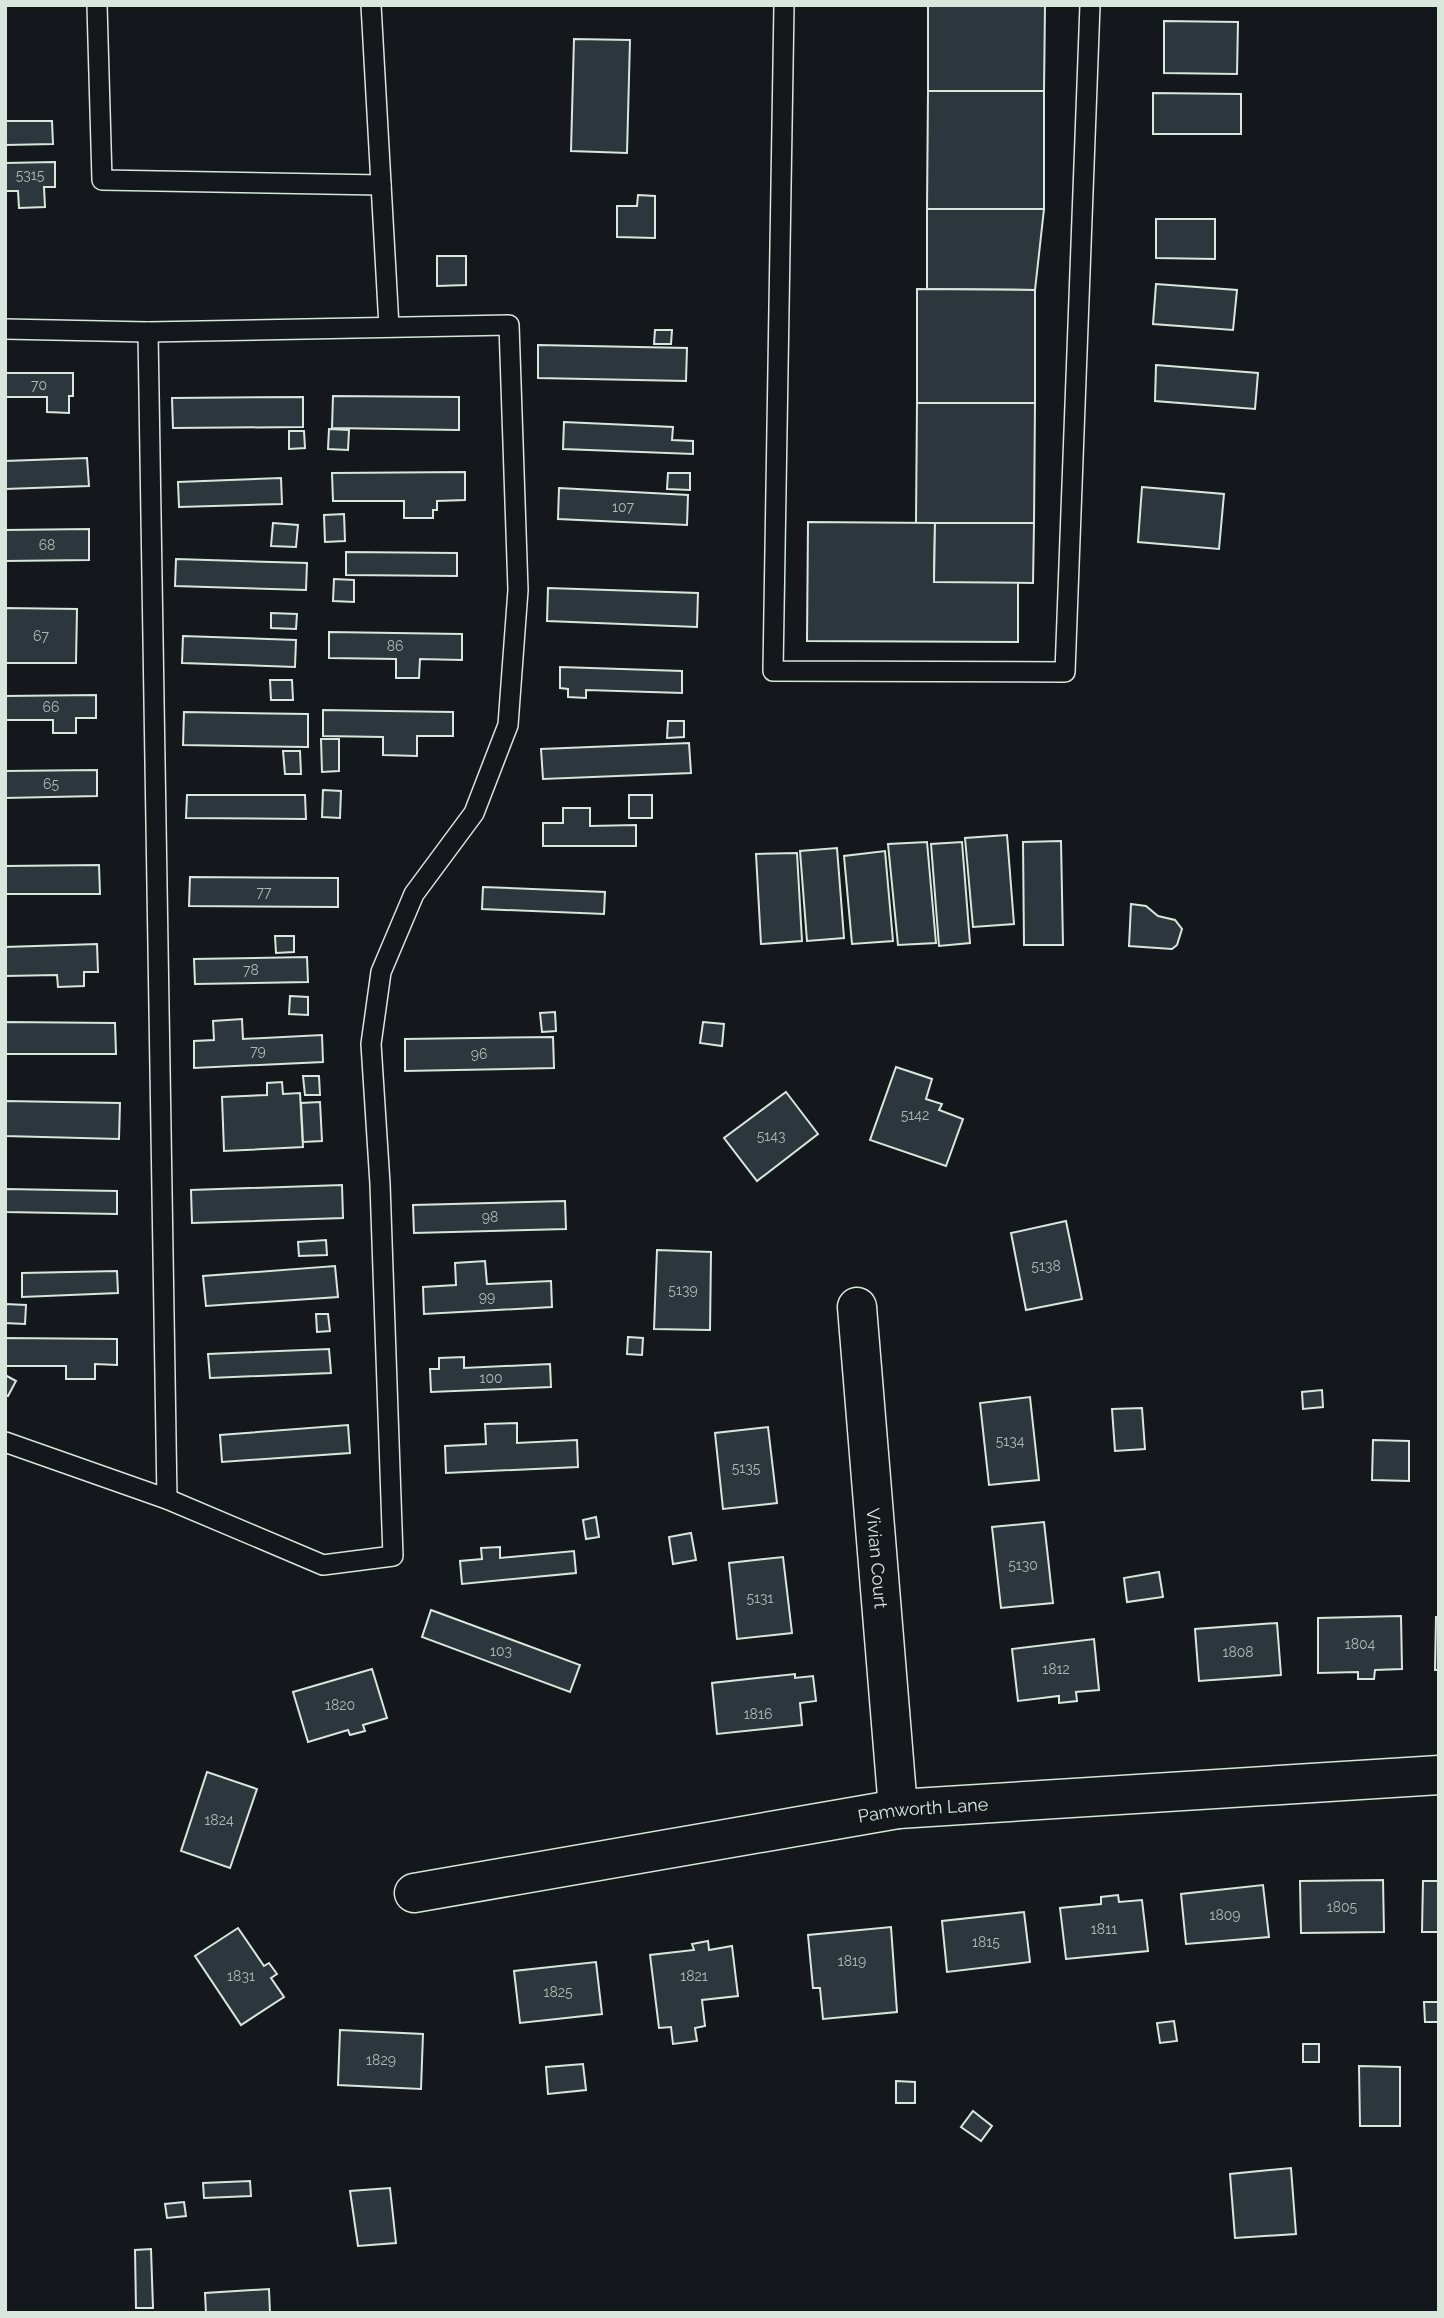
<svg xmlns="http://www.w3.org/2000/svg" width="1444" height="2318" viewBox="0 0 1444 2318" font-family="Raleway,sans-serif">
  <rect width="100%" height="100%" fill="#14181c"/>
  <g fill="#2c363c" stroke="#d8e6dc" stroke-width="2">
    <polygon points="928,5 1045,5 1044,91 928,91"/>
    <polygon points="1164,21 1238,22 1237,74 1164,73"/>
    <polygon points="574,39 630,40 627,153 571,151"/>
    <polygon points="928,91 1044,91 1044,209 927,209"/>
    <polygon points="1153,93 1241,94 1241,134 1153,134"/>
    <polygon points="5,121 52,121 53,144 5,145"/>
    <polygon points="55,162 55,187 44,187 45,207 19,208 18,191 5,191 5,163"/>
    <polygon points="638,195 655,196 655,238 617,237 617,206 637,206"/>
    <polygon points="927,209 1044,209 1035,290 927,289"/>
    <polygon points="1156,219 1215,219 1215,259 1156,258"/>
    <polygon points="437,256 466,256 466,285 437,286"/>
    <polygon points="1156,284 1237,290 1233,330 1153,324"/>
    <polygon points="917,289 1035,290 1035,403 917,403"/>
    <polygon points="655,330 672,330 671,344 654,344"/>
    <polygon points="538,345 687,348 686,381 538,378"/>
    <polygon points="1156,365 1258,373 1255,409 1155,401"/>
    <polygon points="5,373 73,373 73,396 69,396 69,413 47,412 47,397 5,397"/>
    <polygon points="333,396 459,397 459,430 332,428"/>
    <polygon points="303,397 303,427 173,428 172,398"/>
    <polygon points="917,403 1035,403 1034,523 916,523"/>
    <polygon points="564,422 673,427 672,440 693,441 693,454 563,449"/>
    <polygon points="329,429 349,430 348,450 328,449"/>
    <polygon points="289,431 304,431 305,448 289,449"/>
    <polygon points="87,458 89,486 5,489 5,461"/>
    <polygon points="465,472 465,500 437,501 437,510 433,510 433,518 404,518 404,501 333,501 332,473"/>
    <polygon points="668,473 690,473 690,490 667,489"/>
    <polygon points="281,478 282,504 179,507 178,482"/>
    <polygon points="1142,487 1224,494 1219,549 1138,542"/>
    <polygon points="559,488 688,495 687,525 558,519"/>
    <polygon points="344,514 345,541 325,542 324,515"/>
    <polygon points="808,522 935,523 934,582 1018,582 1018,642 807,641"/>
    <polygon points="273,523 298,525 296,547 271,546"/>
    <polygon points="935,523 1034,523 1033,583 934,582"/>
    <polygon points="89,529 89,560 5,561 5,530"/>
    <polygon points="346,552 457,553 457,576 346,575"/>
    <polygon points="176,559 307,563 306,590 175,586"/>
    <polygon points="334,579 354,580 354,602 333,601"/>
    <polygon points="548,588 698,593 697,627 547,621"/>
    <polygon points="5,608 77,609 76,663 5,663"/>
    <polygon points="271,613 297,614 296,629 271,628"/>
    <polygon points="329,632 462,634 462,660 420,659 419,678 396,678 396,659 329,658"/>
    <polygon points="183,636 296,640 295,667 182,663"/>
    <polygon points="560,667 682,671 682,693 586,690 586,698 568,697 568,689 560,688"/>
    <polygon points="270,680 292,680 293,700 271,700"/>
    <polygon points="96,695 96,718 76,718 76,733 53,733 53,720 5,720 5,696"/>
    <polygon points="323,710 453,712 453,736 417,736 417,756 383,755 383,737 323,736"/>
    <polygon points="184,712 308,714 308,747 183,745"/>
    <polygon points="668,721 684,721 684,737 667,738"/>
    <polygon points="321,739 339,739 339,771 322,772"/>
    <polygon points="689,743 691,773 543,779 541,749"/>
    <polygon points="283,751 300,751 301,774 285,774"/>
    <polygon points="97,770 97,796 5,798 5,771"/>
    <polygon points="323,790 341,791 340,818 322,817"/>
    <polygon points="187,795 305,795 306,819 186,818"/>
    <rect x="629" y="795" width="23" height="23"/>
    <polygon points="563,808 590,808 590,826 636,825 636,846 543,846 543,823 563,823"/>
    <polygon points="1007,835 1014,924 973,927 965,838"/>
    <polygon points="1061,841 1063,945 1024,945 1023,842"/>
    <polygon points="927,842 936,943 898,945 888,844"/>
    <polygon points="962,842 970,943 939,946 931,844"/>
    <polygon points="837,848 844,938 807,941 800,851"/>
    <polygon points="885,851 893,941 852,944 844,856"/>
    <polygon points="797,853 802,941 761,944 756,854"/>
    <polygon points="99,865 100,894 5,894 5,866"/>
    <polygon points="190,877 338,878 338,907 189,906"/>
    <polygon points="483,887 605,892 604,914 482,909"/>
    <polygon points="1131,904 1146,906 1158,916 1175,920 1182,929 1177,945 1172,949 1129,946"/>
    <polygon points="275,936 294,936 294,952 276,953"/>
    <polygon points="97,944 98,972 84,972 84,986 58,987 57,975 5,976 5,947"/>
    <polygon points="307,957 308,982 195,984 194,959"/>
    <polygon points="290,996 308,997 308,1015 289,1014"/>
    <polygon points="555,1012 556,1031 542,1032 540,1013"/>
    <polygon points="242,1019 243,1039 322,1035 323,1062 194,1068 194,1041 214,1040 213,1021"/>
    <polygon points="5,1022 115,1023 116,1054 5,1054"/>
    <polygon points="703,1022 724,1024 722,1046 700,1043"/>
    <polygon points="553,1037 554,1068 405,1071 405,1039"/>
    <polygon points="896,1067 932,1079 926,1099 942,1104 939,1110 963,1119 946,1166 870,1140"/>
    <polygon points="303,1076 319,1076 320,1095 305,1095"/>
    <polygon points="282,1082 283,1094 300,1093 303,1147 224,1151 222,1097 267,1095 267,1083"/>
    <polygon points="786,1092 818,1134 757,1181 724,1138"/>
    <polygon points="5,1101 120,1103 119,1139 5,1136"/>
    <polygon points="320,1102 322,1141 303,1142 301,1103"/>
    <polygon points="342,1185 343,1218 192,1223 191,1190"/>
    <polygon points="5,1189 117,1191 117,1214 5,1212"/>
    <polygon points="565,1201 566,1229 414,1233 413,1205"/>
    <polygon points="1066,1221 1082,1299 1026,1310 1011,1233"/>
    <polygon points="326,1240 327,1255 299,1256 298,1242"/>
    <polygon points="657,1250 711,1252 710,1330 654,1329"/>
    <polygon points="485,1261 487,1284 551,1281 552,1307 424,1314 423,1287 456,1285 455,1263"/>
    <polygon points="335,1266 338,1297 206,1306 203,1276"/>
    <polygon points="117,1271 118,1293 22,1297 22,1273"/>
    <polygon points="5,1304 26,1305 25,1324 5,1323"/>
    <polygon points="316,1314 328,1314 330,1331 317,1332"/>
    <polygon points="628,1337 643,1338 642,1355 627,1354"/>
    <polygon points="5,1338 117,1339 117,1365 95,1364 95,1379 66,1379 66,1366 5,1366"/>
    <polygon points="329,1349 331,1373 210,1378 208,1354"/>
    <polygon points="464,1357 464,1368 550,1364 551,1387 431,1392 430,1369 439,1369 439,1358"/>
    <polygon points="5,1375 16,1381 8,1396 5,1395"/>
    <polygon points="1322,1390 1323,1407 1303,1409 1302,1392"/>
    <polygon points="1030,1397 1039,1480 989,1485 980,1403"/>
    <polygon points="1142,1408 1145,1449 1115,1451 1112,1409"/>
    <polygon points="517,1423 517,1443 577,1440 578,1467 446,1473 445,1446 486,1444 485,1424"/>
    <polygon points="348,1425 350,1453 222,1462 220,1435"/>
    <polygon points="768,1427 777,1503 723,1509 715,1433"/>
    <polygon points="1373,1440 1409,1441 1409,1481 1372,1480"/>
    <polygon points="596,1517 599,1537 586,1539 583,1520"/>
    <polygon points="1044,1522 1053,1603 1001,1608 992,1527"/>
    <polygon points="691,1533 696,1560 673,1564 669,1537"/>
    <polygon points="500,1547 500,1558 574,1551 576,1573 462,1584 460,1561 482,1559 481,1548"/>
    <polygon points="783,1557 792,1633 737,1639 729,1563"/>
    <polygon points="1159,1572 1163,1597 1127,1602 1124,1578"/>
    <polygon points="431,1610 580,1665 570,1692 422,1637"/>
    <polygon points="1401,1616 1402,1669 1375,1670 1374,1679 1358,1679 1358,1672 1318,1673 1318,1618"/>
    <polygon points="1436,1617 1439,1617 1439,1670 1435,1670"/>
    <polygon points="1277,1623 1281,1675 1199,1681 1195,1629"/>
    <polygon points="1094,1639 1099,1690 1076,1692 1077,1701 1059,1703 1059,1696 1018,1701 1012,1649"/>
    <polygon points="372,1669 387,1718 363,1725 365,1731 350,1735 348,1730 308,1742 293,1692"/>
    <polygon points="795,1674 795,1678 813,1676 816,1701 800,1703 802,1725 717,1734 712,1683"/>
    <polygon points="207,1772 257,1789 230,1868 181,1851"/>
    <polygon points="1383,1880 1384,1932 1301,1933 1300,1881"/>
    <polygon points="1423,1881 1439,1881 1439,1932 1422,1932"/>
    <polygon points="1263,1885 1269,1937 1186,1944 1181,1894"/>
    <polygon points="1118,1895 1119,1902 1142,1900 1148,1951 1066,1959 1060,1908 1101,1904 1101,1897"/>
    <polygon points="1024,1912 1030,1962 947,1972 942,1921"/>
    <polygon points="891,1927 897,2012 823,2019 820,1988 813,1988 808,1935"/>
    <polygon points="238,1928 264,1966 269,1963 277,1974 271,1978 284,1997 241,2025 195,1956"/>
    <polygon points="708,1941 709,1950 732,1946 738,1996 702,2000 705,2026 695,2028 697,2041 673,2044 671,2027 659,2028 650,1955 694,1950 692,1944"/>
    <polygon points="596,1962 602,2014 520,2023 514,1971"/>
    <polygon points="1424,2002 1439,2002 1439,2022 1425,2022"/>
    <polygon points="1174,2021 1177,2041 1160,2043 1157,2023"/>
    <polygon points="340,2030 423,2034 421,2089 338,2085"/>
    <rect x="1303" y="2044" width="16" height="18"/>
    <polygon points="583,2064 586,2090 548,2094 546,2067"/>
    <polygon points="1359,2066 1400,2067 1400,2126 1360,2126"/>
    <polygon points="896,2081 915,2082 915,2103 896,2103"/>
    <polygon points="973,2111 992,2126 981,2141 961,2127"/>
    <polygon points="1291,2168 1296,2234 1235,2238 1230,2174"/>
    <polygon points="250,2181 251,2196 204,2198 203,2183"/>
    <polygon points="390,2188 396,2243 358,2246 350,2191"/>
    <polygon points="184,2202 186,2216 167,2218 165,2204"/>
    <polygon points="151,2249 153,2308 136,2308 135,2250"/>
    <polygon points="269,2289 270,2313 206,2313 205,2293"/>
  </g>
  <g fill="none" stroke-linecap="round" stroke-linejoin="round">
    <defs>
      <g id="lane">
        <polyline points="97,5 102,180 381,185"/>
        <polyline points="371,5 389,327"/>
        <polyline points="784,5 773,671 1065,672 1090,5"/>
        <polyline points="5,329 148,332 509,325 518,590 508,725 474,813 414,894 381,972 371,1044 380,1184 393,1556 323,1565 167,1499 5,1442"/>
        <polyline points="148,332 167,1499"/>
      </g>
      <g id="street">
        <path id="s1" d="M857 1307 898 1809"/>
        <path id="s2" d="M414 1893 898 1809 1439 1775"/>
      </g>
    </defs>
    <use href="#lane" stroke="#d8e6dc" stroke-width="22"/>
    <use href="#street" stroke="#d8e6dc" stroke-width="41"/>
    <use href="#lane" stroke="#14181c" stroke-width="19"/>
    <use href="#street" stroke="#14181c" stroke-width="38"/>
  </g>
  <g text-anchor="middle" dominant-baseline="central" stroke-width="5" stroke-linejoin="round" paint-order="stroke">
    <g font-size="14" fill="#adbab4">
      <text x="30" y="175">5315</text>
      <text x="39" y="385">70</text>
      <text x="623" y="507">107</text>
      <text x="47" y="545">68</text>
      <text x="41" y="636">67</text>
      <text x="395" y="646">86</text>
      <text x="51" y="707">66</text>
      <text x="51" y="784">65</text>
      <text x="264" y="892">77</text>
      <text x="251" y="970">78</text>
      <text x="258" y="1051">79</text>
      <text x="479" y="1054">96</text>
      <text x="915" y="1115">5142</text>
      <text x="771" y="1136">5143</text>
      <text x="490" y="1217">98</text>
      <text x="1046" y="1266">5138</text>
      <text x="683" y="1290">5139</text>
      <text x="487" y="1297">99</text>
      <text x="491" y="1378">100</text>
      <text x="1010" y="1441">5134</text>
      <text x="746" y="1468">5135</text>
      <text x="1023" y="1565">5130</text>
      <text x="760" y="1598">5131</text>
      <text x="1360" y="1644">1804</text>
      <text x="501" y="1651">103</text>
      <text x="1238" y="1652">1808</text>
      <text x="1056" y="1669">1812</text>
      <text x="340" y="1705">1820</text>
      <text x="758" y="1714">1816</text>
      <text x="219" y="1820">1824</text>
      <text x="1342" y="1907">1805</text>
      <text x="1225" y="1915">1809</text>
      <text x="1104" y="1929">1811</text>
      <text x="986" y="1942">1815</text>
      <text x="852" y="1961">1819</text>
      <text x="241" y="1976">1831</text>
      <text x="694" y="1976">1821</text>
      <text x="558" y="1992">1825</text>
      <text x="381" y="2060">1829</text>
    </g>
    <g font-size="18" fill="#d8e6dc" stroke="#14181c">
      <text stroke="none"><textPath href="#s1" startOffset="252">Vivian Court</textPath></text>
      <text stroke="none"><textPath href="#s2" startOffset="516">Pamworth Lane</textPath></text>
    </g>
  </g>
  <rect width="1444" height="2318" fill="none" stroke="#d8e6dc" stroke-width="14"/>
</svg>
